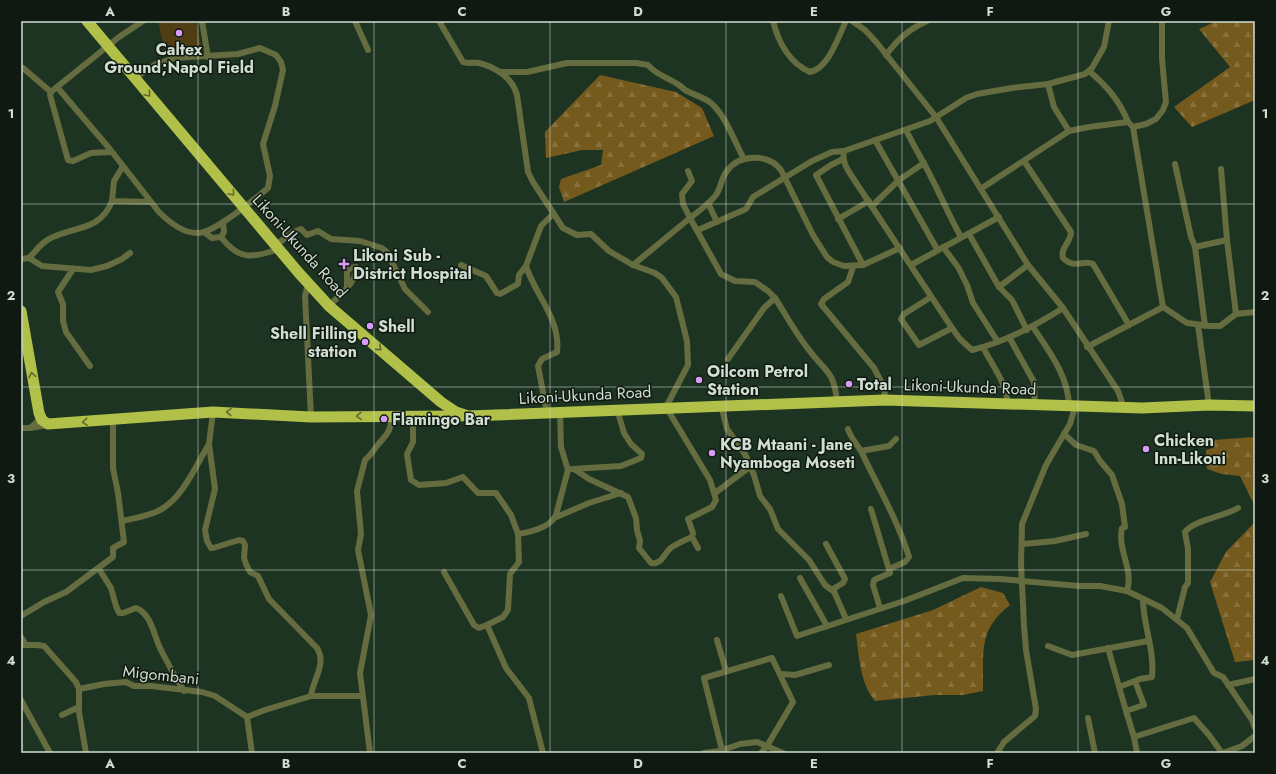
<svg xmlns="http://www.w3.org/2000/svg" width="1276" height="774" viewBox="0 0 1276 774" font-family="Jost,sans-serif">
  <defs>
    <pattern id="forest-firs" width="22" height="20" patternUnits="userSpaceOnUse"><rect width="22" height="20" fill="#755a1d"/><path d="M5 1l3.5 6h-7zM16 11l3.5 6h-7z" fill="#88713d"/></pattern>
  </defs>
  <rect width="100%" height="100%" fill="#1e3422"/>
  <polygon fill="#513d13" points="158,21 196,21 201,45 165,53"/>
  <g fill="url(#forest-firs)">
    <polygon points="1217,21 1255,22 1255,100 1192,127 1174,107 1230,67 1199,29"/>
    <polygon points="600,75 676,92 702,108 714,136 564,202 559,187 561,179 601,165 603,150 582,150 546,158 545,132"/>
    <polygon points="1255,437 1255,506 1240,476 1222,474 1207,469 1206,450 1213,448 1213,440"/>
    <polygon points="1255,522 1255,660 1235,662 1210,582 1226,552"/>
    <path d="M981 587 1003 593 1010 605C977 631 984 653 983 691L963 695H934L875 701C860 683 859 656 856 634L933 610Z"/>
  </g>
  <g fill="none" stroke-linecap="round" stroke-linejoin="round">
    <g stroke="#656c3f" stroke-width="6">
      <polyline points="202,21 208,57"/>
      <polyline points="355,21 368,50"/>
      <path d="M439 21 463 62C468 64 474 62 479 63 495 67 513 78 517 95L528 172 533 182 563 228 577 235 591 234 609 251 633 265 655 273 662 278 676 297 687 341 688 365 666 407 710 480 716 500 712 507 688 519 693 533 692 537 698 548"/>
      <path d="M773 21C778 41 789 63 810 72 829 68 838 37 846 21"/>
      <polyline points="852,21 865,30 877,43 936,117 1028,265 1063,308 1118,391 1124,408"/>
      <path d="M886 55C898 39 909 29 927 21"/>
      <polyline points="21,70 23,68 51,92"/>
      <path d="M1089 71C1107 86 1119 100 1128 122"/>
      <path d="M501 72H527L567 63H636L648 65C656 75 669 78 679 85 682 87 685 91 689 92 695 95 705 98 711 103 726 116 734 141 744 159"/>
      <polyline points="1048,84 1054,107 1069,131"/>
      <path d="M57 87 109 148 159 212C169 222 184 234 199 233 215 232 255 199 268 188L270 176 263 144 275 106 283 70 281 62 276 55 260 48 238 54 175 58 156 64 135 78"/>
      <path d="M906 130C914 147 924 162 932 179 942 198 950 218 961 237"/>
      <polyline points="875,140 937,249"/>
      <polyline points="111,152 91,153 73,161 68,160 50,95 51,92 57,87 119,37 143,21"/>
      <polyline points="843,159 831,165 816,175 863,265"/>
      <path d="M1024 161 1071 232C1071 242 1060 248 1063 258 1075 270 1083 259 1093 264L1129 325"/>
      <polyline points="1175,164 1191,237 1195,247 1205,326"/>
      <polyline points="123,166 114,181 112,201 151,202"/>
      <polyline points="1221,169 1227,240 1236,314"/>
      <polyline points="982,188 1069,131 1089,127 1128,122 1133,127 1146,124 1156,119 1163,110 1166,102 1162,59 1162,21"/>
      <polyline points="708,203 717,222"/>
      <polyline points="872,206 899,180 924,163"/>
      <polyline points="838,219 869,201"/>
      <polyline points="698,230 746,209 753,197 812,161 832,152 844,151"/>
      <polyline points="204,232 212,238 221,237 224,232 223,222"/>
      <polyline points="969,234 999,287 1012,300 1027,330"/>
      <path d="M221 237C239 261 253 258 279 249"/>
      <polyline points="276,245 293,232 301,229 307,235 318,231 331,239 360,241 382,248 387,252 405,289 428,312"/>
      <polyline points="943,247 958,267 967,285 973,303 998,342"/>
      <polyline points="1195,247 1227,240"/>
      <path d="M29 258C35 252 41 243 49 239 73 226 100 232 112 201"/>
      <polyline points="21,259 29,258 42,266 91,270 107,266 122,259 130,253"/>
      <polyline points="461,265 486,276 497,293 500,294 518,284 519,275 526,266"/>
      <polyline points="633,265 690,218 683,204 682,194 692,181 688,171"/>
      <polyline points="911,265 999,217"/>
      <polyline points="853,267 848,282 824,299 821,304 874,368 885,389 884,400"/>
      <polyline points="73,269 58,292 63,304 63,321 66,332 90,366"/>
      <polyline points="308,284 305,296 311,417"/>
      <polyline points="999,287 1028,265"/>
      <polyline points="931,297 904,314 901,319 919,345 952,328"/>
      <path d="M329 306C340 294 357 283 356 267L350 268 347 272V287"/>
      <polyline points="1163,307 1187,323 1210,326 1220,326 1236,314 1255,312"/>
      <path d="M1063 308C1035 326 1005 342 972 350L960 339 952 328 853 178C847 169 842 162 844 151L930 121 966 98 977 94 1012 88 1048 84 1085 74 1092 68 1104 47 1109 21"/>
      <polyline points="1198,325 1209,405"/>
      <path d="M1033 327C1049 351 1069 377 1069 407"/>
      <polyline points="1009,337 1034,382 1035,406"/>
      <path d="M983 347C991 364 1009 386 1007 405"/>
      <polyline points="1087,347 1163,307 1133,127"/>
      <polyline points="728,359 764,308 775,298"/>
      <path d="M837 402C834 370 826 373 809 350 796 334 786 315 775 298L768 291 755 282 735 281 721 274 690 218C699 211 709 204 716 195 721 188 721 178 727 171 739 154 768 153 781 170L813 235 827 257 833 262 844 266 863 265 900 248"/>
      <polyline points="721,405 727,429 745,454 754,475 760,496 770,509 778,529 809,560 825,585 833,591"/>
      <path d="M213 412 209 444 215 489 205 530 207 541 211 548H213L239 540 243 541 245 545 244 558 246 564 250 572 258 576 269 599 317 648C327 664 313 679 311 696"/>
      <path d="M547 413 538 366 542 359 557 352C561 319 535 295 526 266L541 226 553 214"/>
      <polyline points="39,415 37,422 30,428 48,425"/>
      <polyline points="413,416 413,442 407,454 411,480 419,485 446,483 463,477 478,493 496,493 511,515 518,534"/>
      <polyline points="21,428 30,428"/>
      <path d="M848 429C851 439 858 445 862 453 878 487 898 521 909 557L905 562 889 569"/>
      <path d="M1064 434 1076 445 1094 451 1100 461 1112 475 1122 504 1125 527 1122 528C1117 550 1134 569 1127 591"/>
      <polyline points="861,451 889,446 896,439"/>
      <polyline points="572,469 621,466 641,458 642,454 631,444 624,433 617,409"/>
      <path d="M574 469 589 479 628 497 636 518 637 530 640 541 639 548 651 563C663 565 664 552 672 547 678 543 685 540 692 537"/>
      <polyline points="715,493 751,466"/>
      <polyline points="871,509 890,573 874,580 873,585 880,608"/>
      <polyline points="554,518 589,503 621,493"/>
      <path d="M122 521C134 518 149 516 160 510 183 498 196 465 209 444"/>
      <polyline points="826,544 845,579 843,583 833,589 846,619"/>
      <polyline points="1023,544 1055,541 1086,534"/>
      <path d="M99 569 111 588 116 606 119 613H123L136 608C152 614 154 637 161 650 168 664 176 678 184 691"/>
      <polyline points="444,572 474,625 479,628 487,625"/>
      <polyline points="800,578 827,626"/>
      <polyline points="781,596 797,636 904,601 963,578 1000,579 1079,586 1100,586 1127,591 1162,608 1187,628 1214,673 1223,677 1252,720 1255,728"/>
      <polyline points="21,616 44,602 66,592 113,557 113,548 124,542 118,493 113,468 113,420"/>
      <path d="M1177 619 1185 587 1188 583V549L1185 532C1194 520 1223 517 1238 508"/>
      <polyline points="21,637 26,645"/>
      <polyline points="717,640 726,671"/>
      <polyline points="21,645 37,645 44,646 76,682 79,689 79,712 86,753"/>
      <polyline points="1048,646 1072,655 1148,641"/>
      <polyline points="1108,648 1126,711"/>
      <polyline points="781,674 795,675 829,665"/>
      <polyline points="1228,685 1255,679"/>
      <path d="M1119 687 1140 679 1152 677C1155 651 1143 625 1143 599"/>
      <polyline points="79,689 104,684 126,682 134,686 151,686 202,692 215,696 247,717"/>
      <polyline points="21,700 50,753"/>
      <polyline points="62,715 79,707"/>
      <polyline points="247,717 265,710 311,696 361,696"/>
      <polyline points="247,717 252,753"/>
      <polyline points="1088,718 1095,753"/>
      <polyline points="1134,737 1126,711 1144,705 1135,681"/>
      <polyline points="722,750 704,678 772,658 793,702 767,746 761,753"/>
      <polyline points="720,751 740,744 757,742 783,753"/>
      <path d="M370 753 360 673 371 615 358 550 361 534 357 491 365 460C371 455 373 451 377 446 388 432 390 434 392 415"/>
      <path d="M543 753 529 698 506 668 487 625 503 617 508 610 510 574 519 562 518 534C531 532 550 528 556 515L568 470 561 447 560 412"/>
      <polyline points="704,753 720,751 720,753"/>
      <polyline points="997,753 1004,742 1035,716 1036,709 1026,650 1024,626 1021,563 1022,524 1046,465 1070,424 1075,407"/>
      <polyline points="1137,753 1134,737 1194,718 1209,735 1222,753"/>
      <polyline points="1223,753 1242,746 1255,736"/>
    </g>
    <g stroke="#b1c048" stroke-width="11">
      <polyline points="87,21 298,272 329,306 441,402 456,412 468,416 884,400 1142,408 1209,405 1255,406"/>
      <polyline points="21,311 39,413 42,420 48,424 213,412 311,417 462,416"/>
    </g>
  </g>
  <defs><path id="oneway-chevron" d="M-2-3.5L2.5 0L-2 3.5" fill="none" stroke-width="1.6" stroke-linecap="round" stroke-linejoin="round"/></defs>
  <g stroke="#606c2c">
    <use href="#oneway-chevron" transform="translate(148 94) rotate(50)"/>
    <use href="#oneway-chevron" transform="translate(232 193) rotate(50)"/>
    <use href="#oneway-chevron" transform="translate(379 348) rotate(41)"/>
    <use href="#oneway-chevron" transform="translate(32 375) rotate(-101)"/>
    <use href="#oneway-chevron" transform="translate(229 412) rotate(-178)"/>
    <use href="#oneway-chevron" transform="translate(359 416) rotate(178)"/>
    <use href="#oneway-chevron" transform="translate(85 422) rotate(175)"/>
  </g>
  <path fill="none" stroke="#d0ddd1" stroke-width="1" stroke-opacity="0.55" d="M198 21V753M374 21V753M550 21V753M726 21V753M902 21V753M1078 21V753M21 204H1255M21 387H1255M21 570H1255"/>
  <g fill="#d89bf8" stroke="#0f1911" stroke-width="1.5">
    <circle cx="179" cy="33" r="4"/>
    <path d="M342 258h4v4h4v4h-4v4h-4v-4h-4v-4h4z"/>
    <circle cx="370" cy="326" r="4"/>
    <circle cx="365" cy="342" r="4"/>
    <circle cx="699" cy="380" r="4"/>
    <circle cx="849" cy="384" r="4"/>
    <circle cx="384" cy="419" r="4"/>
    <circle cx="1146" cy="449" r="4"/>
    <circle cx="712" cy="453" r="4"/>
  </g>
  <g text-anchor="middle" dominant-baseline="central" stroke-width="3" stroke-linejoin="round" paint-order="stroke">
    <g font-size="16" font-weight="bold" fill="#d0ddd1" stroke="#0f1911" text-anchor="start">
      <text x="179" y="49" text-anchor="middle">Caltex<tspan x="179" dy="18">Ground;Napol Field</tspan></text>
      <text x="353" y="255">Likoni Sub -<tspan x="353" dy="18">District Hospital</tspan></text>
      <text x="378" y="326">Shell</text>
      <text x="357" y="333" text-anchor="end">Shell Filling<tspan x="357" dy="18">station</tspan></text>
      <text x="707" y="371">Oilcom Petrol<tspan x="707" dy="18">Station</tspan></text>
      <text x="857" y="384">Total</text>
      <text x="392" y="419">Flamingo Bar</text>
      <text x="1154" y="440">Chicken<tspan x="1154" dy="18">Inn-Likoni</tspan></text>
      <text x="720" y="444">KCB Mtaani - Jane<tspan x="720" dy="18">Nyamboga Moseti</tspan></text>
    </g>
    <g font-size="16" fill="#d0ddd1" stroke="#0f1911">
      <text transform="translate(300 246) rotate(48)">Likoni-Ukunda Road</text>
      <text transform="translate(970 387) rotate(2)">Likoni-Ukunda Road</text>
      <text transform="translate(585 395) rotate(-3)">Likoni-Ukunda Road</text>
      <text transform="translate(161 675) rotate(6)">Migombani</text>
    </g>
  </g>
  <rect width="1276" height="774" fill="none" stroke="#0f1911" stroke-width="44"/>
  <rect x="22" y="22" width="1232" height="730" fill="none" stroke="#d0ddd1" stroke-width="1.5"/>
  <g font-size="13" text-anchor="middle" font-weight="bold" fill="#d0ddd1">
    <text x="110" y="16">A</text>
    <text x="286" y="16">B</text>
    <text x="462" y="16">C</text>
    <text x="638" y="16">D</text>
    <text x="814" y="16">E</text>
    <text x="990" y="16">F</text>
    <text x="1166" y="16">G</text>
    <text x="11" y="118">1</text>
    <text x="1265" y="118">1</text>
    <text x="11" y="300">2</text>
    <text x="1265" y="300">2</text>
    <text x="11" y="483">3</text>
    <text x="1265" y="483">3</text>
    <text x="11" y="665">4</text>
    <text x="1265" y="665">4</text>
    <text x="110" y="768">A</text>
    <text x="286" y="768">B</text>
    <text x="462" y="768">C</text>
    <text x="638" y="768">D</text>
    <text x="814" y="768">E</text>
    <text x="990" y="768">F</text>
    <text x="1166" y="768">G</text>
  </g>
</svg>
